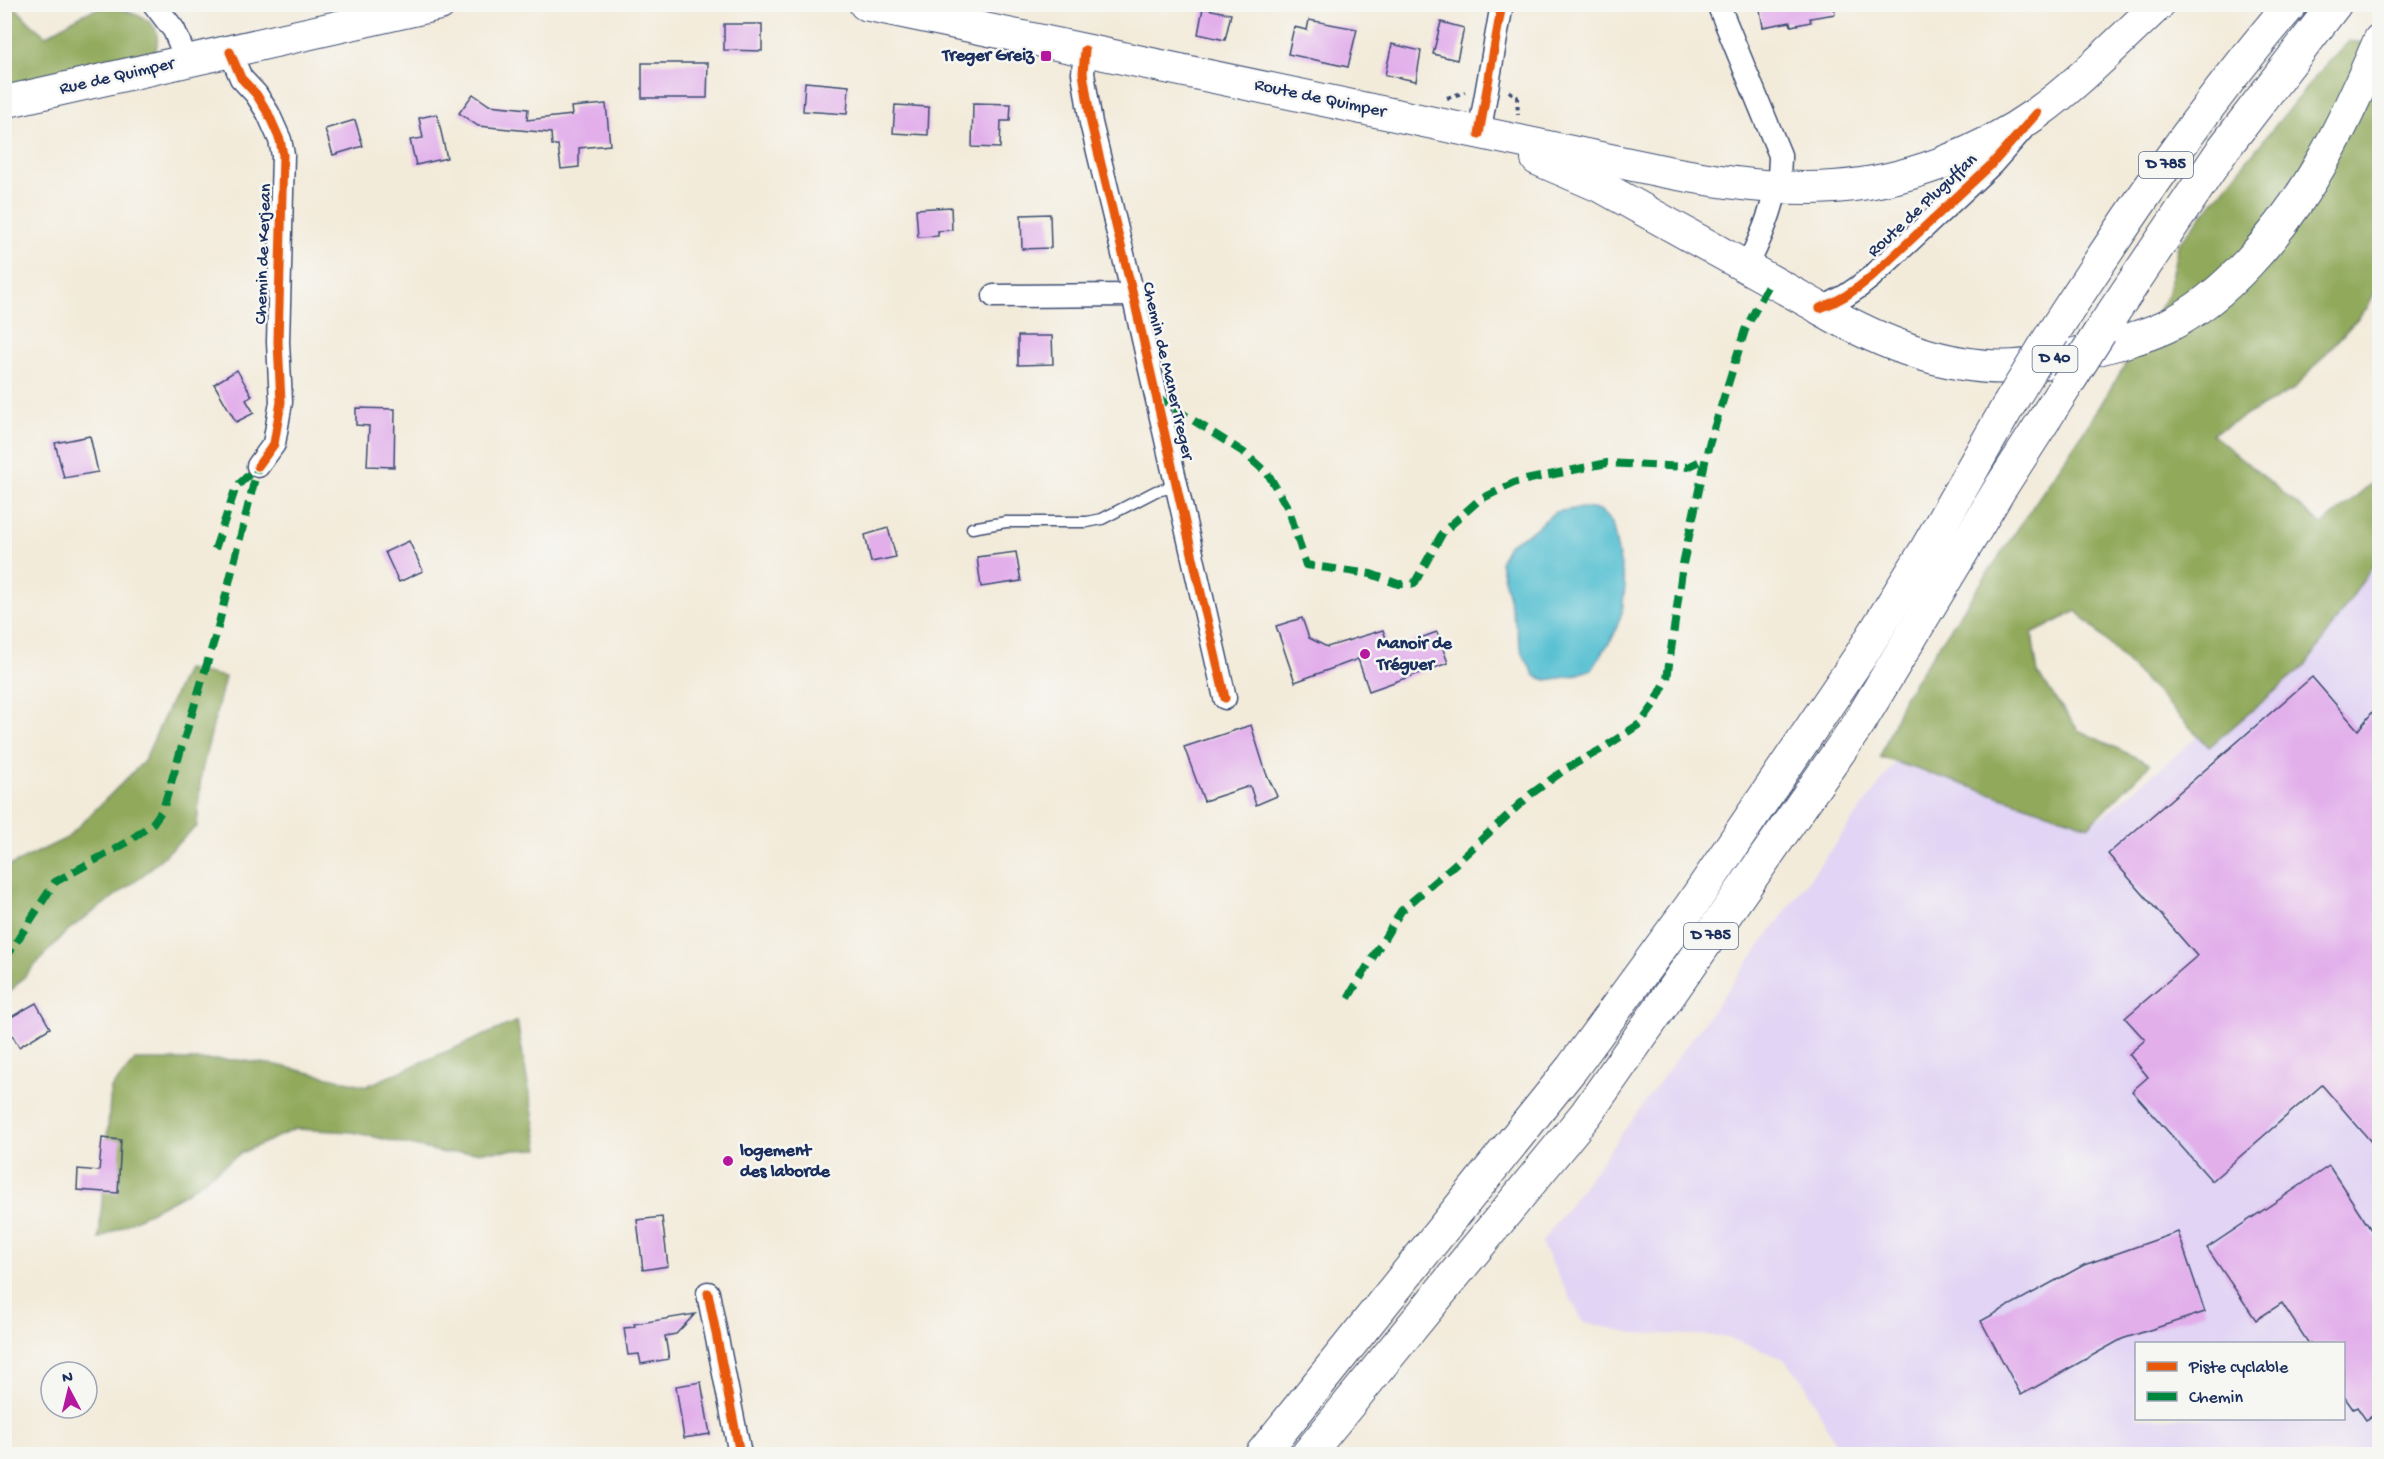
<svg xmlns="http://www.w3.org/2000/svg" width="2384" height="1459" viewBox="0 0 2384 1459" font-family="'Gochi Hand',sans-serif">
  <rect width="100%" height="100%" fill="#f6f6f2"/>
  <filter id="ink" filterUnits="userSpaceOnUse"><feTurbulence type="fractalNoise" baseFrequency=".0167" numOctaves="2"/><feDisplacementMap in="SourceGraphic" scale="12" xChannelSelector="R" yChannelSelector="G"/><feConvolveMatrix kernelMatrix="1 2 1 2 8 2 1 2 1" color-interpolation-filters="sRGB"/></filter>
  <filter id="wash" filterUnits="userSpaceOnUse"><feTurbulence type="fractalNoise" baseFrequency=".008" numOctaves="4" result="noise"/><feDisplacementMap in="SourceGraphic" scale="24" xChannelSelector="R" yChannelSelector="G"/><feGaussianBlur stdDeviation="1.35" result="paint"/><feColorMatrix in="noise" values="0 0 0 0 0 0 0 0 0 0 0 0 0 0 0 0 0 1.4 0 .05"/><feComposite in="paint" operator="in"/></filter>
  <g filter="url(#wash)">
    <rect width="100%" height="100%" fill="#f3ebda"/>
    <path fill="#e1d4f4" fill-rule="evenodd" d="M2379 526V1454H1841L1803 1380 1784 1359 1723 1336 1632 1333 1583 1322 1541 1243 1900 756 2101 818 2274 672ZM2136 1344H2344V1418H2136Z"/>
    <g fill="#90a95a" stroke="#566c5c" stroke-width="1.5">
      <path d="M5 5H13L31 24 46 36C62 27 80 13 97 9 107 6 120 8 129 12 151 20 163 27 155 53L82 67 5 88Z"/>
      <polygon points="2349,41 2379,45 2379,283 2367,308 2294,389 2212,434 2322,525 2373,482 2379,470 2379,557 2306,665 2209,747 2077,611 2032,634 2038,674 2078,730 2150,764 2089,826 1880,757 1904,697 2092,419 2167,296 2178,245 2315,77"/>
      <polygon points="186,669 225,677 201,774 197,826 141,877 67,931 5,997 5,868 67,838 144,761"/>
      <polygon points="517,1021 539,1149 444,1153 353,1132 295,1129 241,1153 184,1194 99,1239 111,1088 135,1060 237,1060 277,1065 367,1086"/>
    </g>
    <polygon fill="#55bfd1" stroke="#387798" stroke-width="1.5" points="1582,508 1600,510 1612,523 1625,586 1622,612 1614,635 1592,669 1573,676 1546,680 1535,676 1522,652 1500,562 1508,545 1532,531 1555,512"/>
    <g id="blocks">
      <g fill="#e2afeb">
        <polygon points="1759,4 1834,4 1835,14 1810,18 1811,22 1791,26 1790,22 1763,27"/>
        <polygon points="1203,8 1231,14 1225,40 1198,34"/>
        <polygon points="1309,20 1357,29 1348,67 1288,54 1294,27 1307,30"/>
        <polygon points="1441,22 1464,28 1457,60 1433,54"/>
        <polygon points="724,24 762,24 762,51 724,50"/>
        <polygon points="1392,44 1421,51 1416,81 1385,75"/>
        <polygon points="642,63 708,63 707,98 642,98"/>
        <polygon points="805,82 849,86 847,114 803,111"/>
        <polygon points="473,94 489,105 528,109 527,120 572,115 571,107 606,104 610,145 579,148 579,167 561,169 558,145 552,145 551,133 478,126 459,113"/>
        <polygon points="973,103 1011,104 1010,121 1001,121 1000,148 972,147"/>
        <polygon points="895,105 929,107 928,135 893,133"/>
        <polygon points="437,114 447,158 416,165 410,140 423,138 419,118"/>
        <polygon points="355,120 363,146 333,155 325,129"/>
        <polygon points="951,207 952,230 938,231 938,236 918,237 916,209"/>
        <polygon points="1050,214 1051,248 1022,249 1021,215"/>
        <polygon points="1018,336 1052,336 1053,364 1018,365"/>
        <polygon points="237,370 252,396 246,400 254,413 236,422 214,384"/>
        <polygon points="356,408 395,409 394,467 367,466 369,426 356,425"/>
        <polygon points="90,436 98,472 64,478 55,443"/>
        <polygon points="888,528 896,557 871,562 865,535"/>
        <polygon points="409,541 423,571 399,582 385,552"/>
        <polygon points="1016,552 1021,581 981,587 977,557"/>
        <polygon points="1302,618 1309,638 1327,647 1383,630 1390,649 1437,632 1448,663 1369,691 1358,659 1295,682 1276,626"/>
        <polygon points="2312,677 2358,730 2379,704 2379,1151 2322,1085 2212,1181 2132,1091 2148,1077 2129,1054 2145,1040 2125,1018 2197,956 2108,854"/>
        <polygon points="1251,725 1266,773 1277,796 1256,805 1250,786 1204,801 1184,747"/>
        <polygon points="36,1003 50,1028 19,1047 4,1021"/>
        <polygon points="102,1138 121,1140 118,1193 77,1190 78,1169 99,1171"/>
        <polygon points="2329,1166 2379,1242 2379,1412 2366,1420 2357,1407 2353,1409 2343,1395 2343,1344 2309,1344 2282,1303 2256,1320 2207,1248"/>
        <polygon points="662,1217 668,1266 643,1270 637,1220"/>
        <polygon points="2178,1232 2205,1312 2122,1339 2021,1395 1981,1321 2084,1265"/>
        <polygon points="695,1314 676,1334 665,1336 669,1359 641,1364 639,1354 628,1355 624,1328 635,1327 634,1324"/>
        <polygon points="701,1382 710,1434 684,1438 676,1386"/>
      </g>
    </g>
  </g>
  <g filter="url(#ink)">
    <use href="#blocks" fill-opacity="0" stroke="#3b4b71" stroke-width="1.5"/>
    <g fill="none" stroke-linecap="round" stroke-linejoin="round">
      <defs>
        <polyline id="lane" points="972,528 1006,522 1087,522 1102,519 1156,491 1175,487"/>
        <g id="street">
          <polyline points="154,4 174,30 187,61"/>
          <path d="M1718 4 1780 155C1781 191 1762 237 1746 268"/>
          <polyline points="1085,50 1083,73 1091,123 1133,295 1225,698"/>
          <polyline points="230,52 241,78 256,94 268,113 280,140 283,155 278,342 281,402 274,444 258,466"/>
          <polyline points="1479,134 1502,4"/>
          <polyline points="994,296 1133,295"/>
          <path d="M1820 308C1840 301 1855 291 1871 277L1992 164 2022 130"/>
          <polyline points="708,1293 740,1454"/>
        </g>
        <g id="secondary">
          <path d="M865 4 1667 172C1721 182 1778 191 1834 187 1905 182 1979 154 2037 113 2080 82 2120 40 2159 4"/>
          <polyline points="4,102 440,4"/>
          <polyline points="1537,159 1604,188 1820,308"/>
        </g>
        <g id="highway">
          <path d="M1820 308C1875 340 1940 367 2004 367 2031 367 2058 359 2084 352 2112 345 2141 338 2167 326 2198 311 2226 287 2249 262 2311 196 2345 122 2380 40"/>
          <polyline points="2100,332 2224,148 2335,4"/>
          <path d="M2053 333C2126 220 2202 107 2291 4"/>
          <polyline points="1262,1454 1572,1068 1691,906 1861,655 1926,550 2007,408"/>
          <polyline points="1308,1454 1586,1114 1859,723 2001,487 2067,384"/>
        </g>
      </defs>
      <use href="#lane" stroke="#3b4b71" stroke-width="13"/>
      <use href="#street" stroke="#3b4b71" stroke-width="25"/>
      <use href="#secondary" stroke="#3b4b71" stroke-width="34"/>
      <use href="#highway" stroke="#3b4b71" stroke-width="35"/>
      <g stroke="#3b4b71" stroke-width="4" stroke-dasharray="4.5 4.5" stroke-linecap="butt">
        <polyline points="1509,91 1517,97 1518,115"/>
        <polyline points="1447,98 1465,92"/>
      </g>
      <use href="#lane" stroke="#fff" stroke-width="10"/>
      <use href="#street" stroke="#fff" stroke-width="22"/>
      <use href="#secondary" stroke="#fff" stroke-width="32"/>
      <use href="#highway" stroke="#fff" stroke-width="33"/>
      <defs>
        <g id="highway-bridge">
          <polyline points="2067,384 2100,332"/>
          <polyline points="2007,408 2053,333"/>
        </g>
      </defs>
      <use href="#highway-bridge" stroke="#3b4b71" stroke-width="35" stroke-linecap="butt"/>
      <use href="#highway-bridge" stroke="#fff" stroke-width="33"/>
      <g stroke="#00873e" stroke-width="8" stroke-dasharray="15 8" stroke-linecap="butt">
        <polyline points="1155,396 1243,452 1268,474 1289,510 1306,565 1371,574 1398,584 1414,584 1443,532 1479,500 1516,482 1607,463 1688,467 1705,459"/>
        <polyline points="215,549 236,487 258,466"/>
        <polyline points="4,961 55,882 128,842 153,823 163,809 217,631 258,466"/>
        <polyline points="1348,998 1401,911 1455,864 1531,794 1567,768 1602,749 1641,723 1654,705 1667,679 1683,564 1708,448 1745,330 1770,282"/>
      </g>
      <defs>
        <g id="cycleway">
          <polyline points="1085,50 1083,73 1091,123 1133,295 1225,698"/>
          <polyline points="230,52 241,78 256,94 268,113 280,140 283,155 278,342 281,402 274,444 258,466"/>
          <polyline points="1479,134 1502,4"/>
          <path d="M1820 308C1840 301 1855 291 1871 277L1992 164 2037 113"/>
          <polyline points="708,1293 740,1454"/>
        </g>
      </defs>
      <use href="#cycleway" stroke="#f6f6f2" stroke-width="13"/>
      <use href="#cycleway" stroke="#e8590c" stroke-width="9"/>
    </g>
  </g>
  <g fill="#b5179e" stroke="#f6f6f2" stroke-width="2">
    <rect x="1040" y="50" width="12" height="12" rx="3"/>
    <circle cx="1365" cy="654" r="6"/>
    <circle cx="728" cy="1161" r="6"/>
  </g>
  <g text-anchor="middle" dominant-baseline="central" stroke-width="5" stroke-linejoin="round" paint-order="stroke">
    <g fill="#f6f6f2" stroke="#5d6b8a" stroke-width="1.5">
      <rect x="2139" y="152" width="54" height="26" rx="4.5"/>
      <rect x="2032.5" y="346" width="45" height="26" rx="4.5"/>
      <rect x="1684" y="923" width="54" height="26" rx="4.5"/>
    </g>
    <g font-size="16" font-weight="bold" fill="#1b2f5e">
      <text x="2166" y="165">D 785</text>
      <text x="2055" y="359">D 40</text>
      <text x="1711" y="936">D 785</text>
    </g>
    <g font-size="18" font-weight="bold" fill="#1b2f5e" stroke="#f6f6f2" text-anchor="start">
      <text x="1034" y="56" text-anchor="end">Treger Greiz</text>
      <text x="1377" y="644">Manoir de<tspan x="1377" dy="21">Tréguer</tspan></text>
      <text x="740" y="1151">logement<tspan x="740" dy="21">des laborde</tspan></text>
    </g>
    <g font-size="18" fill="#1b2f5e" stroke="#f6f6f2">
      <text transform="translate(117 77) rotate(-13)">Rue de Quimper</text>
      <text transform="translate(1320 99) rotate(12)">Route de Quimper</text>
      <text transform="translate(1923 206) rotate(-43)">Route de Pluguffan</text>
      <text transform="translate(264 254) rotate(-88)">Chemin de Kerjean</text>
      <text transform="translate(1167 371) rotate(77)">Chemin de Maner Treger</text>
    </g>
  </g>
  <rect width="2384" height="1459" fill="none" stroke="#f6f6f2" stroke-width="24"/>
  <rect x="2135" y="1342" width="210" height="78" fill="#f6f6f2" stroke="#9ea6b7" stroke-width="1.5"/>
  <rect x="2147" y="1362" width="30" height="9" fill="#e8590c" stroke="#9ea6b7" stroke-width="1.5"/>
  <text x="2189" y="1372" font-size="18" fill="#1b2f5e">Piste cyclable</text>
  <rect x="2147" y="1392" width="30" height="9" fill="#00873e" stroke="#9ea6b7" stroke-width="1.5"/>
  <text x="2189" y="1402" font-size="18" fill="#1b2f5e">Chemin</text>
  <g transform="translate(69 1390) rotate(353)"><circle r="28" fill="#f6f6f2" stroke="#9ea6b7" stroke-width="1.5"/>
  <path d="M0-4.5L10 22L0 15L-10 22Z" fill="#b5179e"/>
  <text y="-9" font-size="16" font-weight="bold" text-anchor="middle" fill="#1b2f5e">N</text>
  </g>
</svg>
